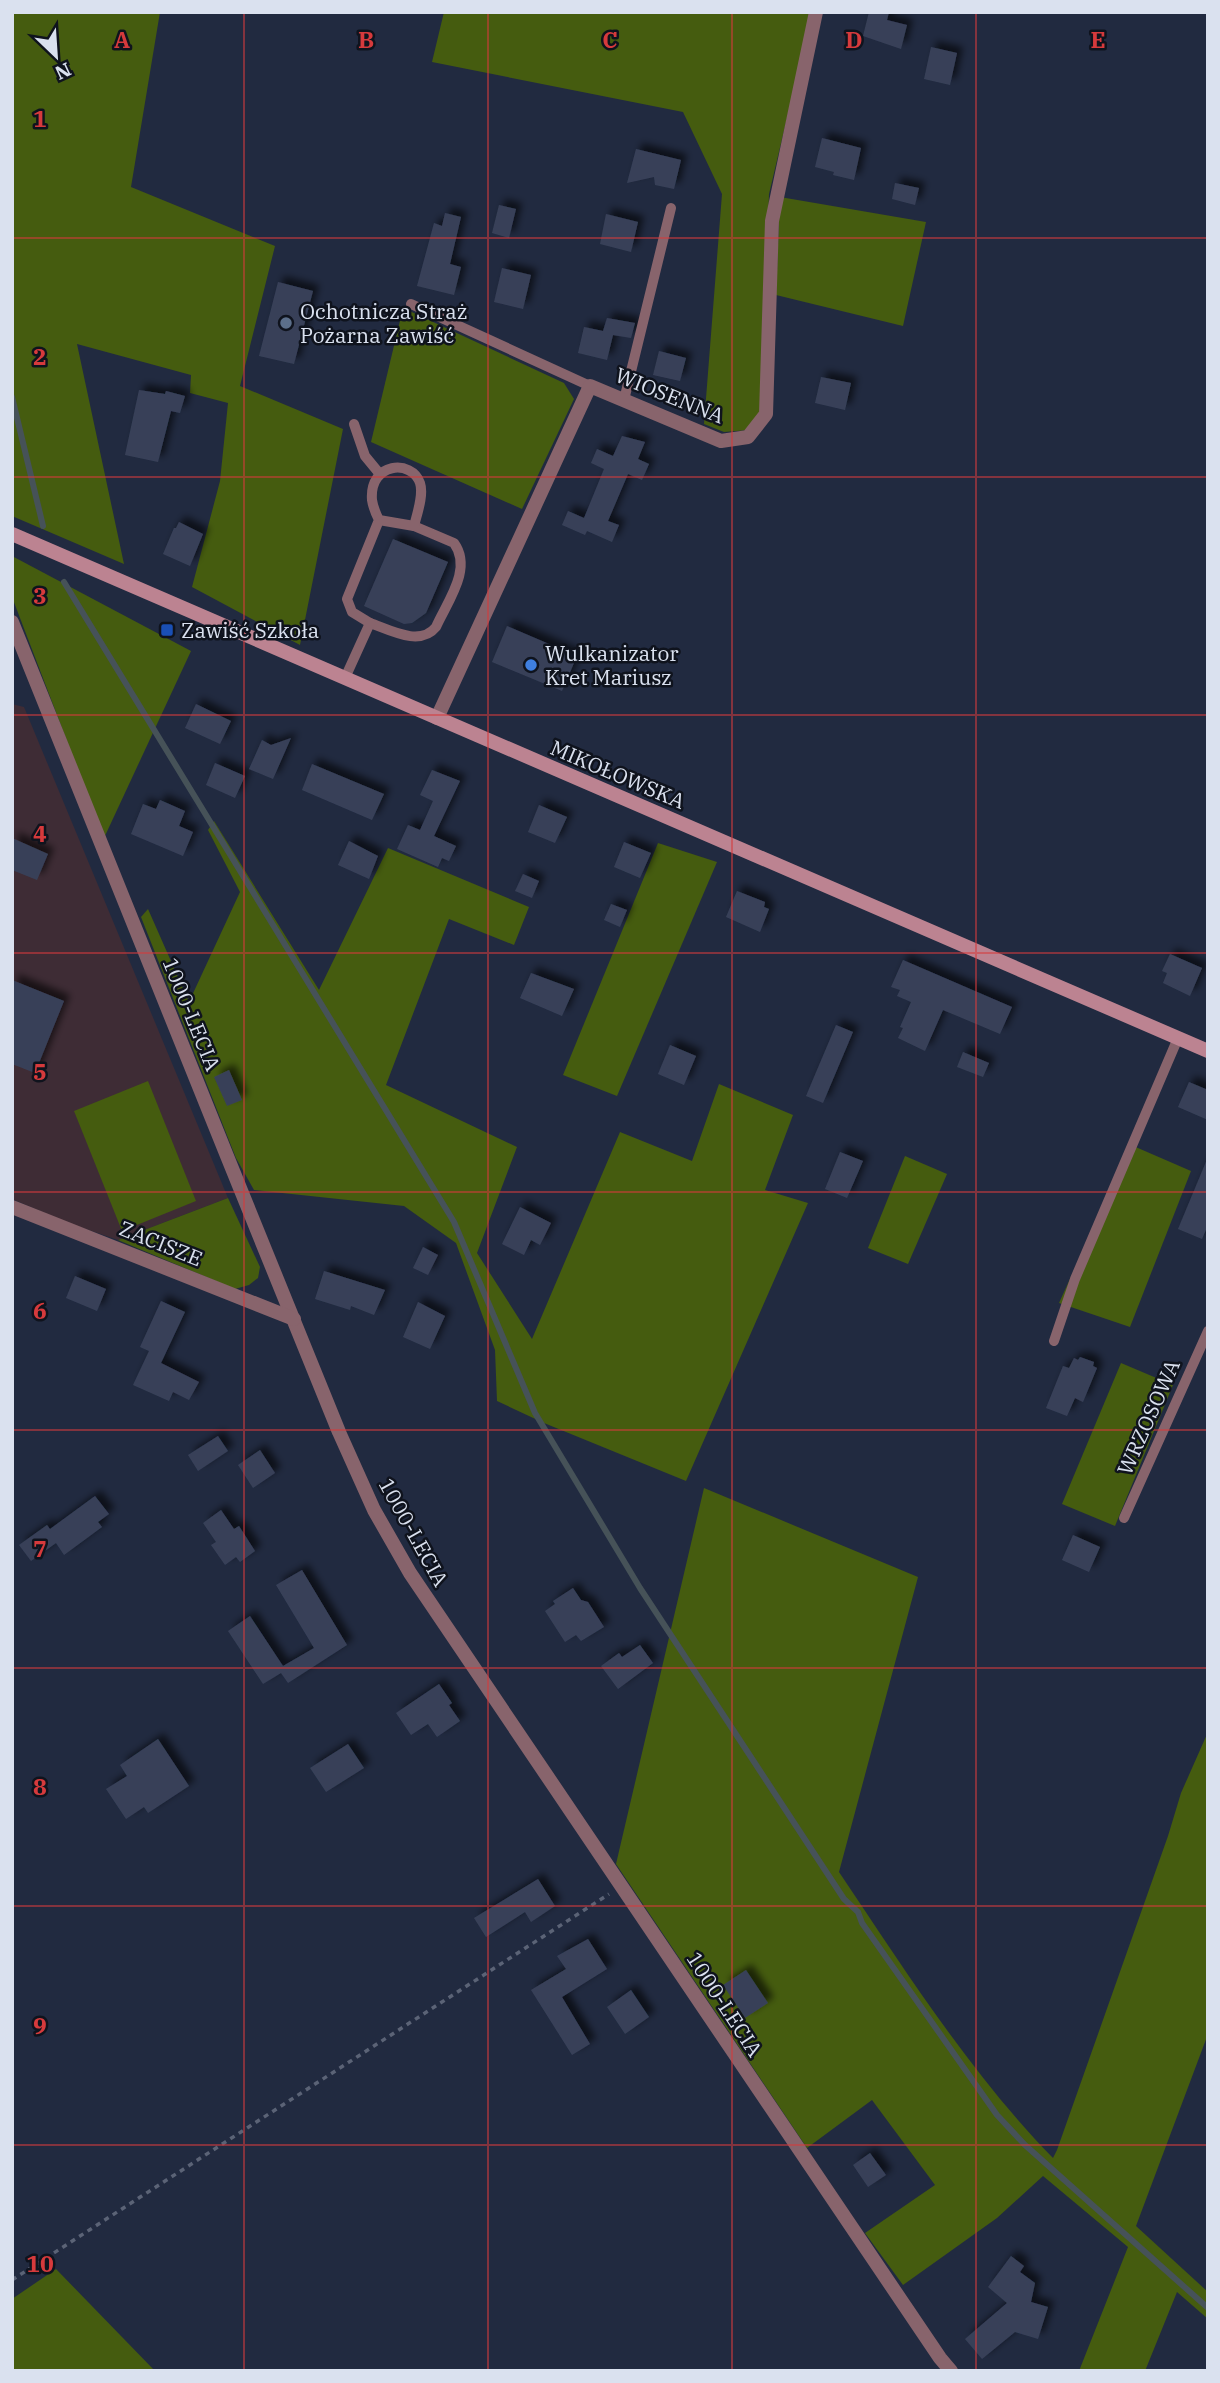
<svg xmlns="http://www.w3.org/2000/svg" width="1220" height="2383" viewBox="0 0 1220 2383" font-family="'IBM Plex Serif',serif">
  <defs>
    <filter id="shadow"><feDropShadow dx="6" dy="-6" stdDeviation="3.5" flood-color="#0009"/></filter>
  </defs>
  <rect width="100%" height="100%" fill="#212a40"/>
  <polygon fill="#3e2c35" points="12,704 24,707 228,1198 118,1240 68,1223 12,1199"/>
  <g fill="#455c0f">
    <polygon points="12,12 160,12 131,187 275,246 240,386 343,429 300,645 192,587 220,481 228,403 190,393 191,375 77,344 124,564 12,516"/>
    <polygon points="444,12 812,12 769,194 762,411 749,430 724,432 704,424 722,194 683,112 432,62"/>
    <polygon points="780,197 926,222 903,326 776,295"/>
    <polygon points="403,308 564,383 574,399 522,509 371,442"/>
    <polygon points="12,556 191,651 104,838 12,597"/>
    <polygon points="214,821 319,990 388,848 529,907 514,945 449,919 386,1085 517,1147 477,1253 532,1339 620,1132 692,1161 719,1084 793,1115 765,1190 808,1203 686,1481 544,1423 497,1401 495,1350 456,1243 404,1206 254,1190 236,1158 141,917 148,909 189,1002 240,892 208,830"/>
    <polygon points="658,843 717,862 617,1096 563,1075"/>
    <polygon points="148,1081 196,1201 122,1231 74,1111"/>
    <polygon points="1131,1145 1191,1171 1130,1327 1059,1303"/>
    <polygon points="905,1156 947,1174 908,1264 868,1248"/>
    <polygon points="228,1198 260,1267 258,1278 249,1285 235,1289 118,1240"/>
    <polygon points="1121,1363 1173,1385 1115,1526 1062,1504"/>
    <path d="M704 1488 918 1577 839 1872C905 1970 970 2073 1053 2158L1057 2150 1168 1836 1181 1793 1208 1732V2034L1136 2226 1208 2292V2319L1177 2292 1145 2371H1079L1128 2247 1043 2176 997 2218 903 2285 865 2233 935 2185 872 2100 807 2148 616 1864Z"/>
    <polygon points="56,2269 155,2371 12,2371 12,2299"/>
  </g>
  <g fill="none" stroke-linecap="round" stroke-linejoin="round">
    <g stroke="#465258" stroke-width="6">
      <polyline points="12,397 43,526"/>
      <polyline points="64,582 454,1222 535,1413 640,1588 844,1899 858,1912 862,1923 997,2115 1025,2145 1208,2308"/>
    </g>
  </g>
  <g fill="#384159" filter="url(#shadow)">
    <polygon points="869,12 889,12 887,20 907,25 901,49 863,36"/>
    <polygon points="931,47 957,53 950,85 924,79"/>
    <polygon points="822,138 861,148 854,180 833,175 834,172 815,167"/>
    <polygon points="636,149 681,160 674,189 655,185 654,177 627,183"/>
    <polygon points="895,183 919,188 915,205 892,199"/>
    <polygon points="499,205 516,209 509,238 492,233"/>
    <polygon points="445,213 461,217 450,264 461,267 454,295 417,286 434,223 442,226"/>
    <polygon points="606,214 638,222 631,252 600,244"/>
    <polygon points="502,268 531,275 523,309 494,302"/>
    <polygon points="278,282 313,291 294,364 259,356"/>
    <polygon points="607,318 635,323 631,338 613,335 607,360 578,353 584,327 603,331"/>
    <polygon points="659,351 686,358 680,381 653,375"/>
    <polygon points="821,377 851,383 845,410 815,403"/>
    <polygon points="139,390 165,394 166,391 185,396 180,413 171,411 158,462 125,455"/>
    <polygon points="622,436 645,442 638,459 649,464 642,480 628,474 608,521 619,525 612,542 587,531 585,535 562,525 568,511 584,518 604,469 591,463 597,449 613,456"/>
    <polygon points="179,522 203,534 190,566 163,554 174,528 176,528"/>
    <polygon points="393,539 448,562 426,613 412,623 404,624 364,606"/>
    <polygon points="507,626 577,656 562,691 492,662"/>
    <polygon points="196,704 231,721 220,744 185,728"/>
    <polygon points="291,738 273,779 249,769 262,740 271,745"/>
    <polygon points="215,763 245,776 235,798 206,785"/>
    <polygon points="312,764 384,794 372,820 302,790"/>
    <polygon points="432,770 460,781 434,836 456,846 449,861 442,858 438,867 397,849 408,825 420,830 433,801 420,795"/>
    <polygon points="160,800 185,811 179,826 193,832 183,856 131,834 143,804 156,809"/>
    <polygon points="539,805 567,817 555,843 528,832"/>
    <polygon points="12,838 48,854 37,880 12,870"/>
    <polygon points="349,841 378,856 369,879 338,865"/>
    <polygon points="624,842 651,853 640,878 614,867"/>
    <polygon points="523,874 539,881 532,898 515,891"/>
    <polygon points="737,891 765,902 764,907 769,909 760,932 726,917"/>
    <polygon points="611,904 627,910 620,927 604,920"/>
    <polygon points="1170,954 1202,968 1190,996 1163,983 1167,973 1162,971"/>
    <polygon points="903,960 1012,1007 1000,1034 943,1010 925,1051 898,1038 903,1028 900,1027 911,1002 897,996 900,990 891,987"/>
    <polygon points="531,973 574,989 562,1016 520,998"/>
    <polygon points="12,980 64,1001 35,1073 12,1064"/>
    <polygon points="836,1025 853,1032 823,1103 806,1096"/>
    <polygon points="670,1045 696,1056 684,1085 658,1074"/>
    <polygon points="963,1052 989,1063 983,1077 957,1067"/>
    <polygon points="229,1070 242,1100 227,1106 214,1077"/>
    <polygon points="1189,1082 1208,1090 1208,1120 1178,1107"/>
    <polygon points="840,1152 863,1161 847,1198 825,1189"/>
    <polygon points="1208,1157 1208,1225 1202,1239 1178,1229"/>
    <polygon points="520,1207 551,1223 540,1245 531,1240 524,1255 502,1244"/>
    <polygon points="423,1247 438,1255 428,1275 413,1268"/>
    <polygon points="324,1271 385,1290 374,1315 351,1306 350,1310 315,1299"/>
    <polygon points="75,1276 106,1289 97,1311 66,1298"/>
    <polygon points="161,1301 185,1312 161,1363 199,1382 189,1400 173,1392 169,1401 133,1385 149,1351 140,1347"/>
    <polygon points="418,1302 445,1316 430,1349 403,1337"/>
    <polygon points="1080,1357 1094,1362 1093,1366 1097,1368 1083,1402 1075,1398 1067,1416 1046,1408 1063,1366 1069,1368 1074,1358 1078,1360"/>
    <polygon points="218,1436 228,1451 198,1471 188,1455"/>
    <polygon points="260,1450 275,1473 253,1488 238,1465"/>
    <polygon points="95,1496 109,1514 98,1522 102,1527 64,1555 56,1543 31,1561 19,1545 47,1525 50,1529"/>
    <polygon points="221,1510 234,1529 239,1526 255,1551 240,1562 236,1557 225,1565 211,1545 216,1542 203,1523"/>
    <polygon points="1073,1535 1100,1547 1089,1572 1062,1560"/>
    <polygon points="302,1570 347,1645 288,1683 281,1673 263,1684 228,1631 250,1616 283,1666 314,1648 276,1585"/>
    <polygon points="573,1588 581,1600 588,1602 604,1627 581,1641 576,1635 565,1642 545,1611 555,1604 553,1601"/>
    <polygon points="640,1645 653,1663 618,1689 601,1666 619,1653 622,1657"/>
    <polygon points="439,1684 452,1703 449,1705 460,1721 437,1737 428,1724 411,1735 396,1713"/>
    <polygon points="158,1739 189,1786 148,1813 144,1807 126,1819 106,1789 127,1776 120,1765"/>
    <polygon points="348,1744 364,1768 326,1792 310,1768"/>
    <polygon points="538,1879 555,1906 531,1922 525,1912 486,1937 474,1918"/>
    <polygon points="588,1939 607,1969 562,1997 590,2044 572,2055 531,1990 566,1969 557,1956"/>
    <polygon points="746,1970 768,2003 745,2018 723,1985"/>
    <polygon points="631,1990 649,2017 625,2034 607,2007"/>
    <polygon points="870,2153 886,2175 868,2187 853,2165"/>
    <polygon points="1011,2256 1024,2266 1020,2272 1035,2283 1031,2302 1048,2307 1038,2339 1015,2332 982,2359 965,2339 1007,2303 988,2287"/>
  </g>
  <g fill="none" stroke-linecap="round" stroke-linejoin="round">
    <polyline stroke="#5b6376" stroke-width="3.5" stroke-dasharray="5 5" stroke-linecap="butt" points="12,2280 609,1894"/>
    <g stroke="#88646c" stroke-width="10">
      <polyline points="411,304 590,386"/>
      <polyline points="624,400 671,208"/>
      <polyline points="354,424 365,456 379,473"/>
      <path d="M370 623C390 630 420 647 436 627 447 602 473 569 454 543L414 526"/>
      <path d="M345 678 370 623 352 612 347 599 379 520C376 514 373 507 372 500 369 462 412 459 420 483 424 495 417 514 414 526L379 520"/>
      <polyline points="1054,1341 1075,1279 1178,1038"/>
      <polyline points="1124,1518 1208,1331"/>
    </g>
    <g stroke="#88646c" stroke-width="14">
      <polyline points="12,622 227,1156 339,1432 374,1510 410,1573 940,2358 951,2371"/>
      <polyline points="437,718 590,386 721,441 748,437 766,414 772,221 816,12"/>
      <polyline points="12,1207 294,1319"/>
    </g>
    <polyline stroke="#bc8391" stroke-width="14" points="12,534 1208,1051"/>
  </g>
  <path fill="none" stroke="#d63a3c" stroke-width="2" stroke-opacity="0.55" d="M244 12V2371M488 12V2371M732 12V2371M976 12V2371M12 238H1208M12 477H1208M12 715H1208M12 953H1208M12 1192H1208M12 1430H1208M12 1668H1208M12 1906H1208M12 2145H1208"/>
  <circle fill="#5c6f8a" stroke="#0f131d" stroke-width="2.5" cx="286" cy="323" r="7"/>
  <rect fill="#1a4fb4" stroke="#0f131d" stroke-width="2.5" x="160" y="623" width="14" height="14" rx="3.5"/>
  <circle fill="#3f7fe0" stroke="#0f131d" stroke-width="2.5" cx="531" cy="665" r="7"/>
  <g text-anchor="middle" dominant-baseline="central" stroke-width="5" stroke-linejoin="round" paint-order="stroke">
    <g font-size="21" fill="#dae1ef" stroke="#0f131d" text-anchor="start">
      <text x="300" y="311">Ochotnicza Straż<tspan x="300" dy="24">Pożarna Zawiść</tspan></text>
      <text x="181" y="630">Zawiść Szkoła</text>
      <text x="545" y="653">Wulkanizator<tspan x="545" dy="24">Kret Mariusz</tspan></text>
    </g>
    <g font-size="21" fill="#dae1ef" stroke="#0f131d">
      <text transform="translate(670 395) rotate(22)">WIOSENNA</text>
      <text transform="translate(618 774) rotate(23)">MIKOŁOWSKA</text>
      <text transform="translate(192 1014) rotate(68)">1000-LECIA</text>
      <text transform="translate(161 1243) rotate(22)">ZACISZE</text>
      <text transform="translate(1148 1417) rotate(-66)">WRZOSOWA</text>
      <text transform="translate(414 1532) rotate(61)">1000-LECIA</text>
      <text transform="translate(725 2004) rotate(57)">1000-LECIA</text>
    </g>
  </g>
  <g font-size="23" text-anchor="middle" font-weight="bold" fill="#d63a3c" stroke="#0f131d" stroke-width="5" stroke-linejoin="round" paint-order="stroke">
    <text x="122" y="48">A</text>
    <text x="366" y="48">B</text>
    <text x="610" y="48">C</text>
    <text x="854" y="48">D</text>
    <text x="1098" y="48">E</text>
    <text x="40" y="127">1</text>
    <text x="40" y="365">2</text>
    <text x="40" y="604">3</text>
    <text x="40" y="842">4</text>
    <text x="40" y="1080">5</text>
    <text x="40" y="1319">6</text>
    <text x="40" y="1557">7</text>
    <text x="40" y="1795">8</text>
    <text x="40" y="2034">9</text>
    <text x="40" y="2272">10</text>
  </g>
  <rect width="1220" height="2383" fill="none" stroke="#dae1ef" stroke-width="28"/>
  <g transform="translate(56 56) rotate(155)" stroke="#0f131d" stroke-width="5" paint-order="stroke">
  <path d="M0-5L12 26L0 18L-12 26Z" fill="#dae1ef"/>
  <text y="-10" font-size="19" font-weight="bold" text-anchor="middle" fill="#dae1ef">N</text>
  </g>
</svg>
